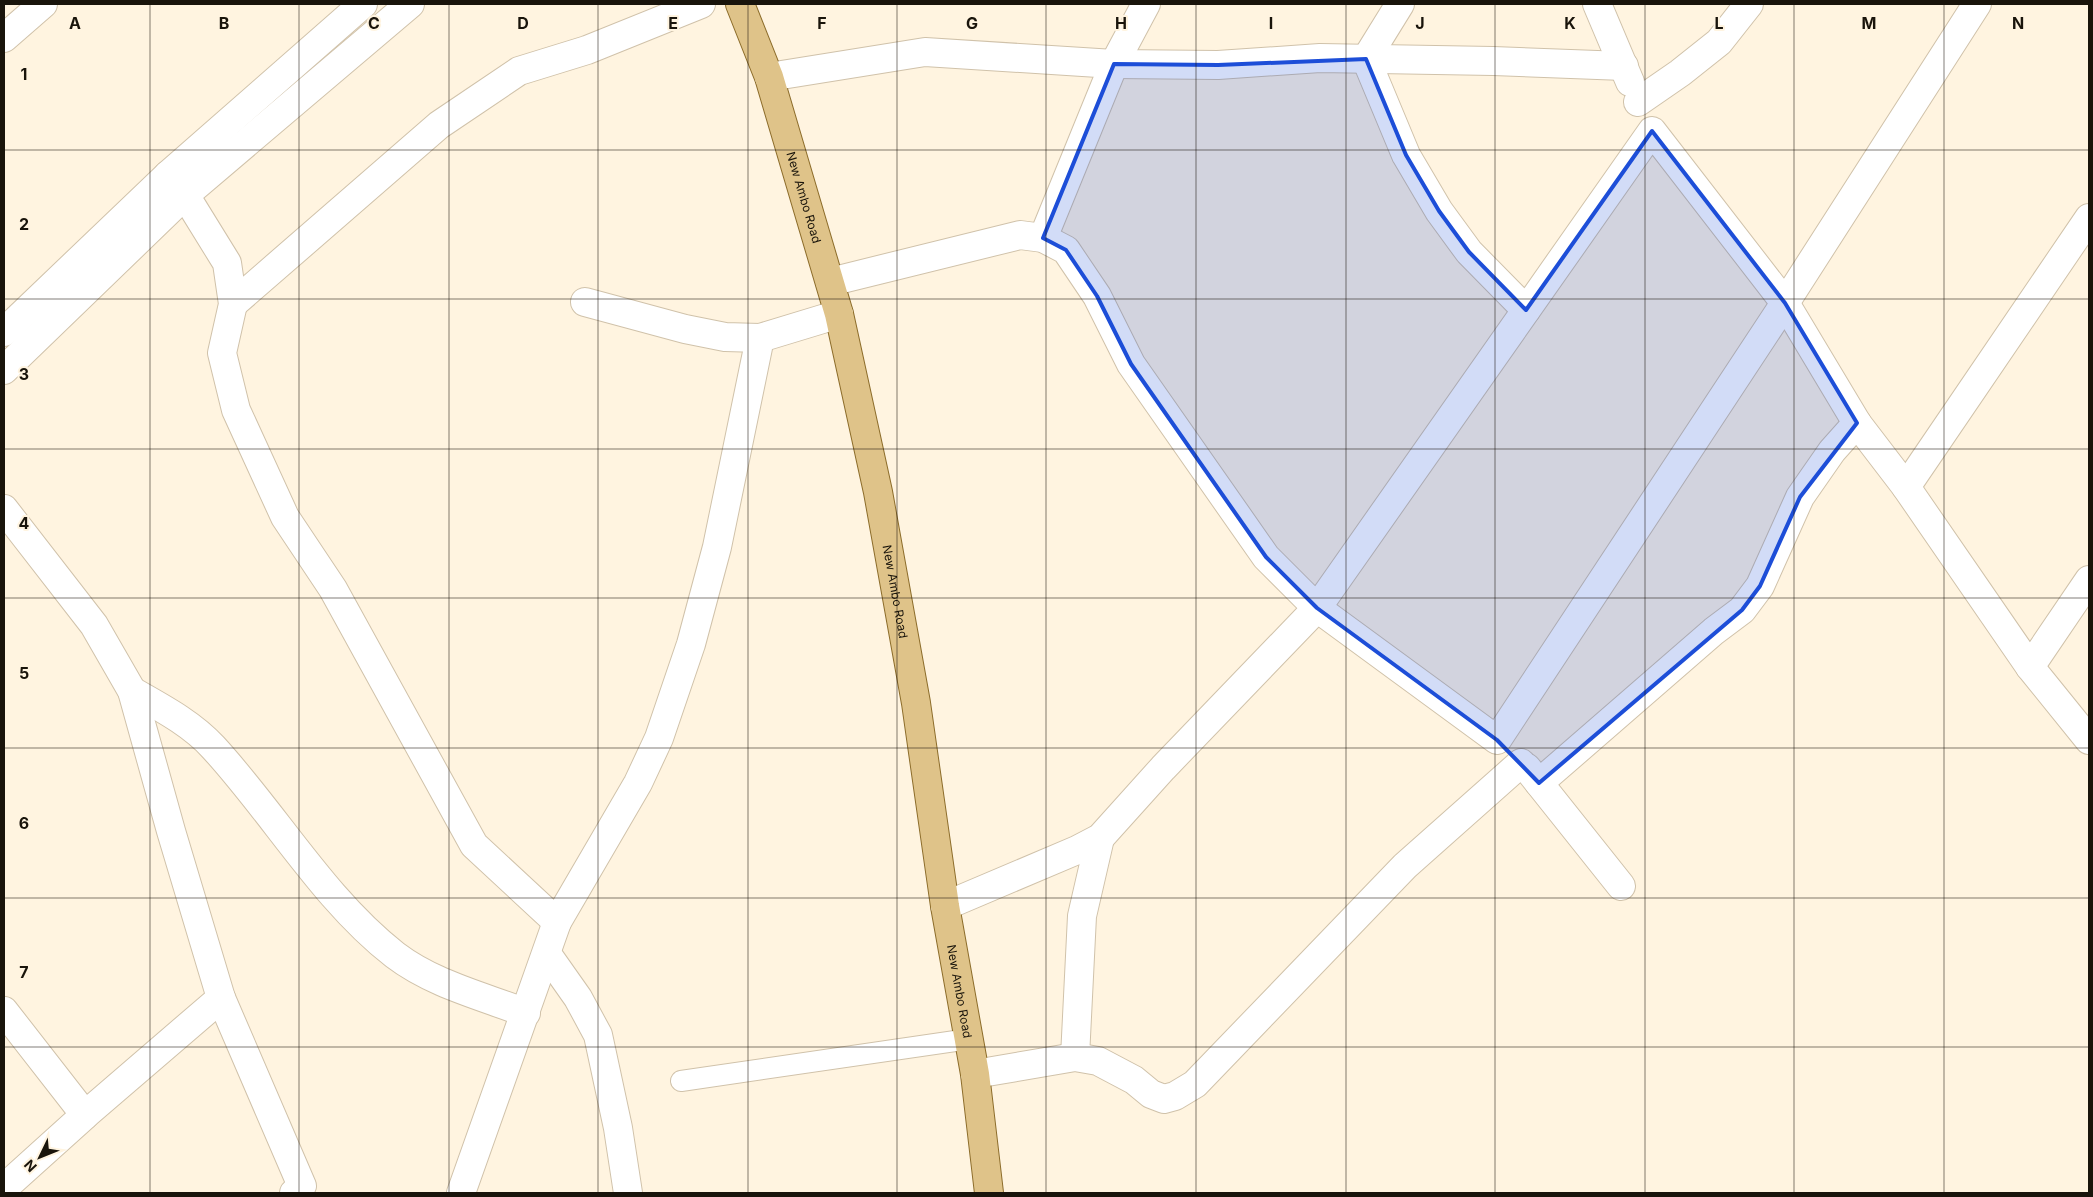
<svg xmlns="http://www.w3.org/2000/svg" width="2093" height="1197" viewBox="0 0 2093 1197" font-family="Inter,sans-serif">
  <rect width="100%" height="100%" fill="#fff4e0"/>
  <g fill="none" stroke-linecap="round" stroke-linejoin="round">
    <defs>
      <polyline id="lane" points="681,1081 969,1039"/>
      <g id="street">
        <polyline points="1400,4 1366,59 1406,155 1439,211 1469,252 1526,310"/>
        <polyline points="1597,4 1630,82"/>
        <polyline points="4,38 43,4"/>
        <polyline points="769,77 925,52 1114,64 1218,65 1320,58 1493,61 1624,66"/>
        <polyline points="1638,102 1680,73 1719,42 1749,4"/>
        <polyline points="168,175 185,195 227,263 233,304 222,353 236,410 285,517 333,589 474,845 557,922 638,783 659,738 691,644 717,547 760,338 839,314"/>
        <polyline points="1043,238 1114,64 1146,4"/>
        <polyline points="830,282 1020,235 1043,238 1066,250 1097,296 1131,364 1266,557 1317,608 1497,740 1785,303 1977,4"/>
        <polyline points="585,302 685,329 725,337 760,338"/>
        <polyline points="233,304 439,125 519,71 587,50 701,4"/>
        <polyline points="4,332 168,175 363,4"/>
        <polyline points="4,370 185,195 410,4"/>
        <polyline points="1906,487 2089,218"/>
        <polyline points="4,509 94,625 132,691 171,831 221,998 302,1186 294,1193"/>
        <polyline points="2030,667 2089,580"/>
        <path d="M132 691C160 707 191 723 213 747 274 813 324 900 395 955 433 984 482 996 526 1013"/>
        <polyline points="1527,768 1621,886"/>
        <polyline points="1539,783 1714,631 1742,610 1760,586 1800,497 1832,451 1857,423"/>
        <polyline points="945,906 1077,850 1100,838 1163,768 1317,608 1652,131 1785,303 1857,423 1906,487 2030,667 2089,740"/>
        <polyline points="547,954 578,998 598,1035 618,1128 628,1193"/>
        <polyline points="4,1011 85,1115"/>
        <polyline points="1075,1057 1082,916 1100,838"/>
        <polyline points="975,1074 1075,1057 1098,1061 1134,1080 1151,1094 1164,1099 1175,1096 1195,1084 1405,866 1521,763"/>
        <polyline points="4,1188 85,1115 221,998"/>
        <polyline points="461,1193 557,922"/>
      </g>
      <g id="primary">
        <path id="s1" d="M740 4 769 77 839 314 878 492 916 703 945 906 975 1074 989 1193"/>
      </g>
    </defs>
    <use href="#lane" stroke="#d0c2aa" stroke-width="22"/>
    <use href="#street" stroke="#d0c2aa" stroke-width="30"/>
    <use href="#primary" stroke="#8c6c2a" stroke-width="30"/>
    <use href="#lane" stroke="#fff" stroke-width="20"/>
    <use href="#street" stroke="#fff" stroke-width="28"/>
    <use href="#primary" stroke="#dfc389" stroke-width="28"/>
  </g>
  <path fill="#1d4ed8" fill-opacity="0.2" stroke="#1d4ed8" stroke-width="4" stroke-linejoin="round" d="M1366 59 1406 155 1439 211 1469 252 1526 310 1652 131 1785 303 1857 423 1800 497 1760 586 1742 610 1539 783 1497 740 1317 608 1266 557 1131 364 1097 296 1066 250 1043 238 1114 64 1218 65Z"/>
  <path fill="none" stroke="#19140b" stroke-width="1" stroke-opacity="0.55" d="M150 4V1193M299 4V1193M449 4V1193M598 4V1193M748 4V1193M897 4V1193M1046 4V1193M1196 4V1193M1346 4V1193M1495 4V1193M1645 4V1193M1794 4V1193M1944 4V1193M4 150H2089M4 299H2089M4 449H2089M4 598H2089M4 748H2089M4 898H2089M4 1047H2089"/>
  <g text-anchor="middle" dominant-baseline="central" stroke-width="4" stroke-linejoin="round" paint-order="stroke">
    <g font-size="12" fill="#19140b" stroke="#fff4e0">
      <text stroke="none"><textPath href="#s1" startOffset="204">New Ambo Road</textPath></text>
      <text stroke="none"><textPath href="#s1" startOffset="609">New Ambo Road</textPath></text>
      <text stroke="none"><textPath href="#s1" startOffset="1014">New Ambo Road</textPath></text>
    </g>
  </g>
  <g font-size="16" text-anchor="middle" font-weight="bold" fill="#19140b" stroke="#fff4e0" stroke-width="4" stroke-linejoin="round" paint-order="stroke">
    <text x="75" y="29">A</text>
    <text x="224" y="29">B</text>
    <text x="374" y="29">C</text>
    <text x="523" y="29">D</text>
    <text x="673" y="29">E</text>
    <text x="822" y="29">F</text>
    <text x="972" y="29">G</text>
    <text x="1121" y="29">H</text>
    <text x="1271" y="29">I</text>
    <text x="1420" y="29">J</text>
    <text x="1570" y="29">K</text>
    <text x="1719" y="29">L</text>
    <text x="1869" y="29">M</text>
    <text x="2018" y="29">N</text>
    <text x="24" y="80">1</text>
    <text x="24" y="230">2</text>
    <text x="24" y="380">3</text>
    <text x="24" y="529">4</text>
    <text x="24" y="679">5</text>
    <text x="24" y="829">6</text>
    <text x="24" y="978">7</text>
  </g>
  <rect width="2093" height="1197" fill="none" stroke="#19140b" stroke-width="10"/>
  <g transform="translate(40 1157) rotate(227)" stroke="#fff4e0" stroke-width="4" paint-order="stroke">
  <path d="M0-4L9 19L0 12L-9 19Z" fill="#19140b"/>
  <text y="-8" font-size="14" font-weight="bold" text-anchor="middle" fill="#19140b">N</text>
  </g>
</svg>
